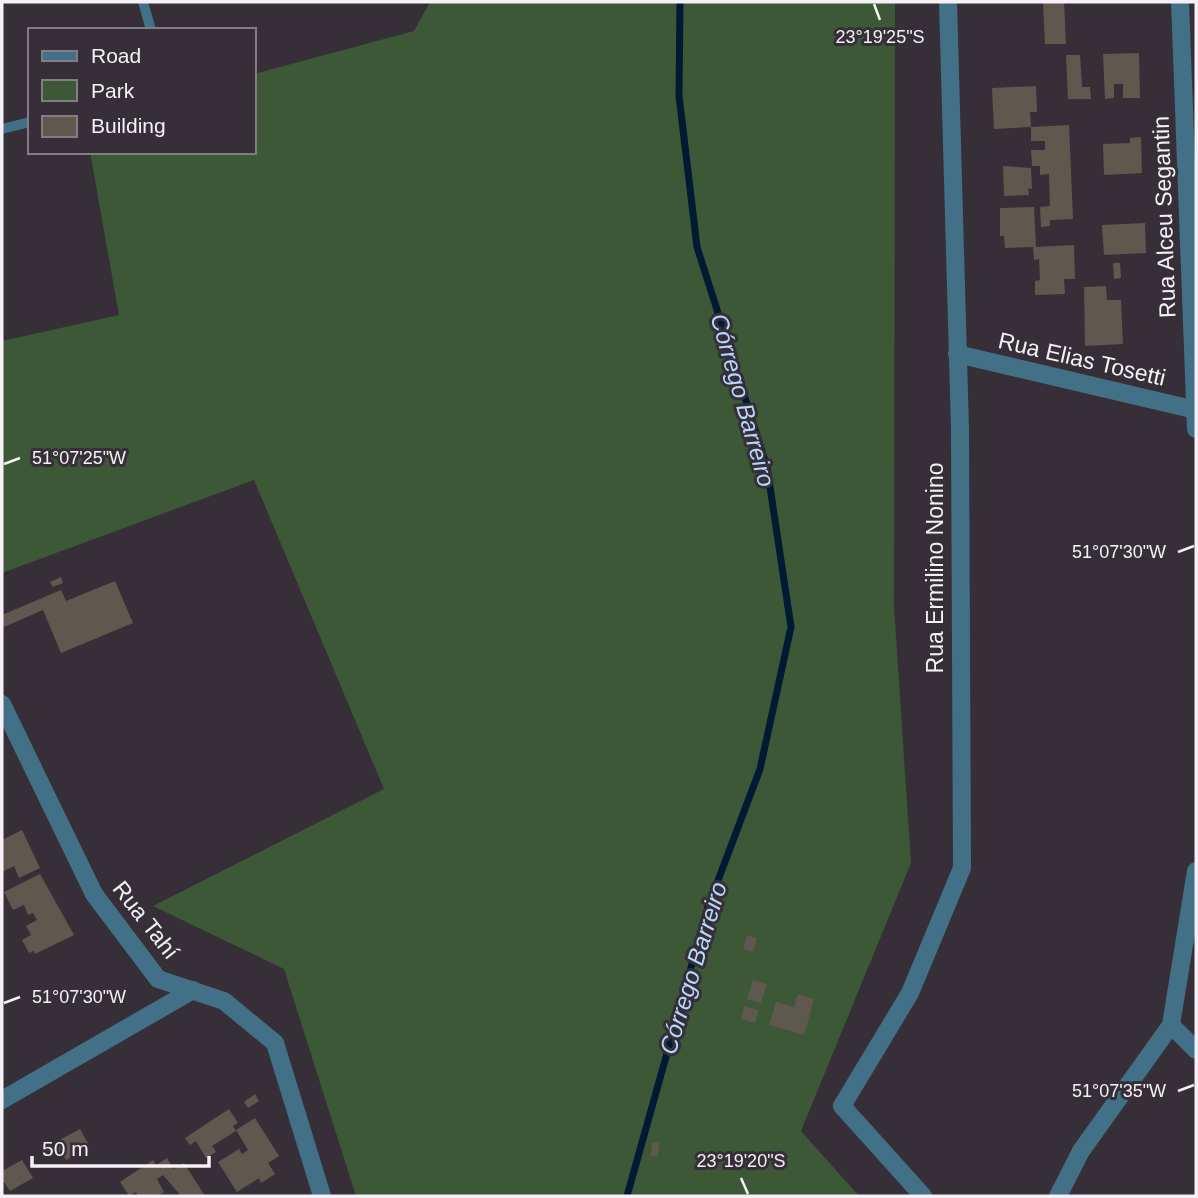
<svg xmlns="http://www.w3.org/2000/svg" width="1198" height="1198" viewBox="0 0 1198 1198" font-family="Helvetica,sans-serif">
  <rect width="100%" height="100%" fill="#362f38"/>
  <polygon fill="#3c5836" points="430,2 895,2 894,607 911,863 801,1131 859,1196 356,1196 284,969 153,906 384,789 254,480 2,573 2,341 119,315 90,152 254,152 254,74 414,31"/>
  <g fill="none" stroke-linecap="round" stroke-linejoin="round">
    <polyline stroke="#001a34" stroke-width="7" points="627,1196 708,907 760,769 791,627 767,467 697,247 679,96 680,2"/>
  </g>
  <g fill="#5f584f">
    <polygon points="1043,2 1064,2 1066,44 1045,44"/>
    <polygon points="1139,53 1140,98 1123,98 1123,84 1114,84 1114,98 1105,99 1103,54"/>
    <polygon points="1066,55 1080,55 1082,87 1090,87 1091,99 1068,99"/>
    <polygon points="1036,86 1037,112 1030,112 1031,127 994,129 992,88"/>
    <polygon points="1069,125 1073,219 1050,220 1050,226 1041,227 1040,207 1050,206 1049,174 1040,175 1040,166 1032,166 1031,150 1045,150 1045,141 1031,141 1031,127"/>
    <polygon points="1141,137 1142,173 1104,175 1103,144 1130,143 1130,138"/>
    <polygon points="1003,166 1031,168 1032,189 1028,188 1029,195 1004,196"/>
    <polygon points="1034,207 1036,247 1074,245 1075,279 1064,279 1065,294 1035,295 1035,281 1040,280 1039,259 1034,260 1033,247 1005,248 1004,236 1000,236 1000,208"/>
    <polygon points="1145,223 1146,253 1104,255 1102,225"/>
    <polygon points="1113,263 1120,263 1121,278 1114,279"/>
    <polygon points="1106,286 1107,300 1121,300 1123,344 1085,346 1084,287"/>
    <polygon points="61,577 63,583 53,587 50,582"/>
    <polygon points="115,581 133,623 61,653 43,610 4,627 2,622 2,615 61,590 66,601"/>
    <polygon points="22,830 40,868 19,878 14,866 2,872 2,840"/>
    <polygon points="40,874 74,935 35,954 34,951 29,953 22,940 31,935 26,926 37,920 33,913 28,915 24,905 13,910 4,892"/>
    <polygon points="747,935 757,938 753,952 743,949"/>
    <polygon points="753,980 767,984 761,1003 747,999"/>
    <polygon points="798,994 814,999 804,1035 769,1025 776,1002 794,1007"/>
    <polygon points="744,1006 759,1010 755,1023 741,1019"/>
    <polygon points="255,1094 259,1101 248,1108 244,1102"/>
    <polygon points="229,1109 238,1123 233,1126 236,1131 212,1146 216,1152 206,1158 196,1141 190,1145 185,1138"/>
    <polygon points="255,1118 279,1156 268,1163 275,1174 261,1183 259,1178 237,1192 218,1162 239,1149 242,1154 248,1150 236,1130"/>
    <polygon points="80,1129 90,1147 66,1160 61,1151 56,1155 50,1145"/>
    <polygon points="652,1143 659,1143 658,1157 651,1156"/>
    <polygon points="167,1158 173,1169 184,1163 205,1196 181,1196 163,1175 157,1179 164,1192 157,1196 138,1196 136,1192 129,1196 120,1182 153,1160 156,1165"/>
    <polygon points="22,1160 33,1178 10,1191 4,1182 2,1183 2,1171"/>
  </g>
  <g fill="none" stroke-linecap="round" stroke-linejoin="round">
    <g stroke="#427187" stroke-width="10">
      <polyline points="143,2 151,30"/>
      <polyline points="2,129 30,122"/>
    </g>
    <g stroke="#427187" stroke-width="18">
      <polyline points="1180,2 1196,429"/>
      <polyline points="957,354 1196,410"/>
      <polyline points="2,704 94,894 158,979 224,1001 275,1043 322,1196"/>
      <polyline points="1171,1025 1196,1050"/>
      <polyline points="2,1100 193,990"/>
      <polyline points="923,1196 842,1106 910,993 962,868 960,429 948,2"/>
      <polyline points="1058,1196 1081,1151 1171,1025 1196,871"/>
    </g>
  </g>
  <path fill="none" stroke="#f5f1f6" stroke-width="2.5" d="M874 4 880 20M4 464 20 458M1178 552 1194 546M4 1003 20 997M1178 1091 1194 1085M741 1178 748 1194"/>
  <g text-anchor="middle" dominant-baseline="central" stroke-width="6" stroke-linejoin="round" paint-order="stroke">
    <g font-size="23" fill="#f5f1f6" stroke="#362f38">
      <text transform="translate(1164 217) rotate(-92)">Rua Alceu Segantin</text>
      <text transform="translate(1082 359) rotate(13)">Rua Elias Tosetti</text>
      <text transform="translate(935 568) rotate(-90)">Rua Ermilino Nonino</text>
      <text transform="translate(146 920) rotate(52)">Rua Tahí</text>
    </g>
    <g font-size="24" font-style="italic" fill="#b6d8ff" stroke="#362f38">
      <text transform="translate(743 400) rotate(74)">Córrego Barreiro</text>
      <text transform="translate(693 968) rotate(-73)">Córrego Barreiro</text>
    </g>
  </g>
  <g font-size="18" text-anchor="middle" fill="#f5f1f6" stroke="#362f38" stroke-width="6" stroke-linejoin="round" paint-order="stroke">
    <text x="880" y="43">23°19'25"S</text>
    <text x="79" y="464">51°07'25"W</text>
    <text x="1119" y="558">51°07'30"W</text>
    <text x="79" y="1003">51°07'30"W</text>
    <text x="1119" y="1097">51°07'35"W</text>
    <text x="741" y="1167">23°19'20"S</text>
  </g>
  <rect width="1198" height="1198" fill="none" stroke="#f5f1f6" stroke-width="7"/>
  <rect x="28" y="28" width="228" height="126" fill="#362f38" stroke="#827d84" stroke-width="2"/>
  <rect x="42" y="51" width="35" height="10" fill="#427187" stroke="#827d84" stroke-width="2"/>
  <text x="91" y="63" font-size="21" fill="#f5f1f6">Road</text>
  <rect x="42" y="80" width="35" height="21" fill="#3c5836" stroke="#827d84" stroke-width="2"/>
  <text x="91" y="98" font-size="21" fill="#f5f1f6">Park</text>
  <rect x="42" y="116" width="35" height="21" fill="#5f584f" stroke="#827d84" stroke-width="2"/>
  <text x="91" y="133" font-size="21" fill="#f5f1f6">Building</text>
  <path d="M32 1156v10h177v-10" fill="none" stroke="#f5f1f6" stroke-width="3.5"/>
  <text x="42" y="1156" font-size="21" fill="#f5f1f6" stroke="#362f38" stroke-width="5" paint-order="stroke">50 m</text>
</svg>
